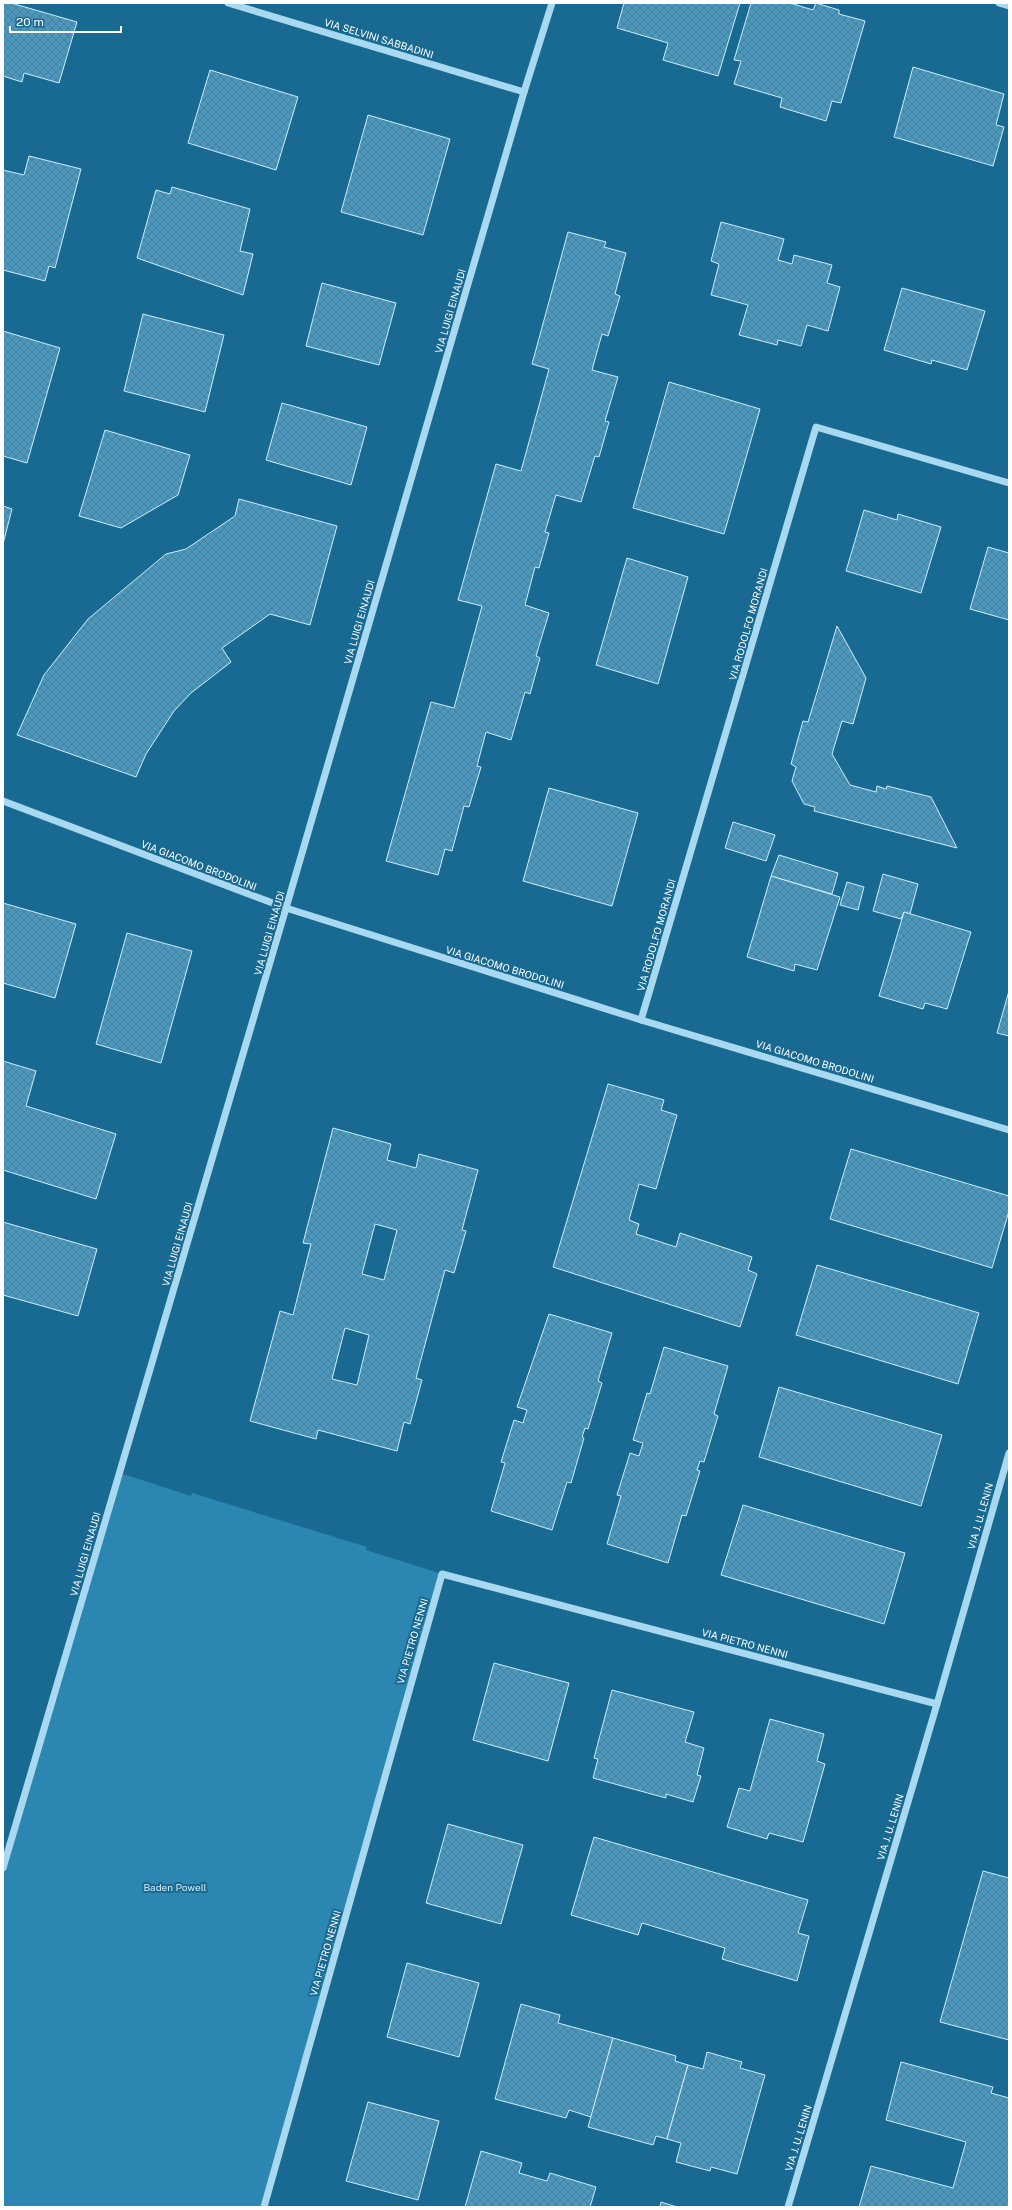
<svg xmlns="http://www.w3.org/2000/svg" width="1012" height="2210" viewBox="0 0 1012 2210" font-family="'Public Sans',sans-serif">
  <defs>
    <pattern id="building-cross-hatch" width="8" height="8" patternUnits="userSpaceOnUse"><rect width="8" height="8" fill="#4a98bd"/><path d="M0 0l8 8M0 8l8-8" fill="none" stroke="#4b7d95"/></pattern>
  </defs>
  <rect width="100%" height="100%" fill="#196a92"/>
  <polygon fill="#2b86b1" points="120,1473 191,1496 192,1493 367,1547 366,1550 442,1574 261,2207 3,2207 3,1868"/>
  <g fill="url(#building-cross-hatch)" stroke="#cfedfb" fill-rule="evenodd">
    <polygon points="3,3 11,3 77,22 59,83 24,73 22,82 3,76"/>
    <polygon points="624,3 740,3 718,76 663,60 668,43 617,28"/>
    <polygon points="751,3 790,3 813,10 816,3 839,10 839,14 865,21 841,103 832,101 826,121 780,107 782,98 734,84 741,61 734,60"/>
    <polygon points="913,67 1004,94 996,125 1004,127 993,166 894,137"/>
    <polygon points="210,70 298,97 276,170 188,143"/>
    <polygon points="368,115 450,139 423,235 341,212"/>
    <polygon points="29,156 81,169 55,268 49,266 45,281 3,270 3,170 24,175"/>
    <polygon points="172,187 250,209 240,251 253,254 243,295 137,258 156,190 170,194"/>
    <polygon points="721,222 784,239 778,260 792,264 794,255 832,265 827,283 840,287 828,331 807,325 801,346 778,340 777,345 739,335 748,305 711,295 719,264 711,261"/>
    <polygon points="568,232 606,242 604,247 626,253 615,294 620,296 608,336 602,334 592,370 618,377 605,421 609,422 599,457 595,456 581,502 556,495 545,532 549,533 539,568 535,567 525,605 549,613 536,656 540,658 530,694 525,692 511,740 486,732 477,766 481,767 469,807 464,806 452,851 445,849 438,875 386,861 431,702 454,708 482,606 458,600 496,464 521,471 549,369 532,364"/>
    <polygon points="322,283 396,303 379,365 306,346"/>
    <polygon points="902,288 985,311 967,370 932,360 931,364 884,350"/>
    <polygon points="143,314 224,335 205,412 124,391"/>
    <polygon points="3,331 60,348 27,463 3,456"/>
    <polygon points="669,382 760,409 724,534 633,508"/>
    <polygon points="282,403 367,427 351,485 266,460"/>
    <polygon points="105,430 190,455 178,495 121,528 79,516"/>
    <polygon points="239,499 337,526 310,625 270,614 222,648 231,662 191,693 174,711 146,754 136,777 17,735 44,675 88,619 166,554 186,549 235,516"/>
    <polygon points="3,506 12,509 3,544"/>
    <polygon points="864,510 897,520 898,514 941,527 921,593 846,571"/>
    <polygon points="988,547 1009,553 1009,620 970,609"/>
    <polygon points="627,558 688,577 658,684 596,665"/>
    <polygon points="837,626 866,678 853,724 842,721 832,754 850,785 876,792 877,786 886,789 887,786 931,797 957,848 814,811 815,807 804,804 792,781 796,767 791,764 803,721 808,722"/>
    <polygon points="549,788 638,813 612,906 523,881"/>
    <polygon points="733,822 775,835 766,861 725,848"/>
    <polygon points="779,855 838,873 832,894 771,876"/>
    <polygon points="883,874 918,884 910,914 904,912 901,919 873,911"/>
    <polygon points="771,876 840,897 817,970 795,964 794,971 747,957"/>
    <polygon points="847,882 864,887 858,910 840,905"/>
    <polygon points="3,903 76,924 55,998 3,983"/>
    <polygon points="904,912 971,932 947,1009 925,1003 923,1009 879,996"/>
    <polygon points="127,933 192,951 161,1063 96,1044"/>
    <polygon points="1009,991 1009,1036 997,1033"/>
    <polygon points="3,1061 36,1071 26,1106 116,1134 96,1199 3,1170"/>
    <polygon points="608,1084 664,1100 661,1110 677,1115 656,1189 639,1184 629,1220 639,1224 636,1234 676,1247 680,1233 752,1257 748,1270 757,1274 740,1327 553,1267"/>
    <path d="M333 1128 391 1144 387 1160 416 1168 419 1154 478 1170 462 1230 466 1231 454 1273 445 1270 416 1378 422 1380 410 1424 404 1422 397 1451 318 1430 316 1439 250 1421 280 1311 293 1315 311 1244 303 1243ZM375 1224 397 1230 384 1280 362 1274ZM345 1328 369 1335 357 1385 332 1379Z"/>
    <polygon points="851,1149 1009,1196 1009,1211 992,1268 830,1219"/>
    <polygon points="3,1222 97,1249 78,1316 3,1295"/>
    <polygon points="817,1265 979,1313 958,1384 796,1335"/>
    <polygon points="549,1314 612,1333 598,1381 602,1383 588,1429 585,1428 582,1437 584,1438 571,1483 567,1482 552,1530 491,1511 505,1463 501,1462 514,1420 523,1423 527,1410 517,1407"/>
    <polygon points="664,1347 728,1366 714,1414 718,1416 704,1462 700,1461 697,1470 700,1471 686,1516 682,1515 668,1563 607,1544 621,1496 617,1495 630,1453 639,1456 643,1443 633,1440 647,1393 650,1394"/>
    <polygon points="779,1387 942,1435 921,1506 759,1457"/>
    <polygon points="743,1505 905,1553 884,1624 721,1575"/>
    <polygon points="494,1663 569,1683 548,1761 473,1740"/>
    <polygon points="612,1690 694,1712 685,1742 704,1748 697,1775 701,1776 693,1802 666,1794 666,1798 593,1778 598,1759 594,1758"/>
    <polygon points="770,1719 824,1734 817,1761 825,1764 803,1842 769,1833 767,1839 727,1827 739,1788 750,1791"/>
    <polygon points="448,1824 523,1845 501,1924 426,1903"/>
    <polygon points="594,1837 808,1900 798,1933 809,1936 797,1981 722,1959 725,1948 642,1923 638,1935 571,1915"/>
    <polygon points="983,1871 1009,1878 1009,2040 940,2022"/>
    <polygon points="407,1963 479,1983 459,2057 387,2037"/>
    <polygon points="521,2004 560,2015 558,2023 613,2038 591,2117 569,2110 566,2118 495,2099"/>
    <polygon points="613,2038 676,2056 675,2061 688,2065 667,2139 656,2136 653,2145 588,2127"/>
    <polygon points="707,2052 742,2062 740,2068 765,2075 737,2174 711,2167 710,2171 676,2162 681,2143 667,2139 688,2065 703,2069"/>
    <polygon points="901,2062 993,2087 991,2093 1009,2098 1009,2207 859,2207 871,2166 953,2188 966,2142 886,2120"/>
    <polygon points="368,2102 439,2121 418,2200 346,2181"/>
    <polygon points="481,2151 522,2163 519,2173 547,2181 550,2173 596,2187 590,2207 465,2207"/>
    <polygon points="661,2202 677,2207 660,2207"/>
  </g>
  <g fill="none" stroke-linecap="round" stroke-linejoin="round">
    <g stroke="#a8d9f0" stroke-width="7">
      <polyline points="228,3 524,92"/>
      <polyline points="999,3 1009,6"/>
      <polyline points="3,801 286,908 641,1020 1009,1130"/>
      <polyline points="641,1020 816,427 1009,483"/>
      <polyline points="3,1868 286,908 524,92 552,3"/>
      <polyline points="264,2207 442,1574 937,1704"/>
      <polyline points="788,2207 937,1704 1009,1453"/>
    </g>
  </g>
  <g text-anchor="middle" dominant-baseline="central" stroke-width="4" stroke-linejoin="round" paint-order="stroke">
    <g font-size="10" fill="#fff" stroke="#196a92">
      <text transform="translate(379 38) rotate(17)">VIA SELVINI SABBADINI</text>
      <text transform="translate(450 311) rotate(-74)">VIA LUIGI EINAUDI</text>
      <text transform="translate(359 622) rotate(-74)">VIA LUIGI EINAUDI</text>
      <text transform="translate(748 624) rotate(-74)">VIA RODOLFO MORANDI</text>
      <text transform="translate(199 865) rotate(21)">VIA GIACOMO BRODOLINI</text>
      <text transform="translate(269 933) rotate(-74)">VIA LUIGI EINAUDI</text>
      <text transform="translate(656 935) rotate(-74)">VIA RODOLFO MORANDI</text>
      <text transform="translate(505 967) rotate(17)">VIA GIACOMO BRODOLINI</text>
      <text transform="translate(815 1061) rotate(17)">VIA GIACOMO BRODOLINI</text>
      <text transform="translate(177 1244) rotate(-74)">VIA LUIGI EINAUDI</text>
      <text transform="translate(980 1516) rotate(-74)">VIA J. U. LENIN</text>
      <text transform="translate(85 1554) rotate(-74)">VIA LUIGI EINAUDI</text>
      <text transform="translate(412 1641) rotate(-74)">VIA PIETRO NENNI</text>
      <text transform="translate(745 1643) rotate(15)">VIA PIETRO NENNI</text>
      <text transform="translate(890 1827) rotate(-73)">VIA J. U. LENIN</text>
      <text transform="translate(325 1953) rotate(-74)">VIA PIETRO NENNI</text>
      <text transform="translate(798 2138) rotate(-73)">VIA J. U. LENIN</text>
    </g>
    <g font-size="10" fill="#cfedfb" stroke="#196a92">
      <text x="175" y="1887">Baden Powell</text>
    </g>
  </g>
  <rect width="1012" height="2210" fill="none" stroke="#ffffff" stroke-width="8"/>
  <path d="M10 26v6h111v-6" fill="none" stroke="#ffffff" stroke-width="2"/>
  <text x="16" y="26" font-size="12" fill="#ffffff" stroke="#196a92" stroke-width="3" paint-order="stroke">20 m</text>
</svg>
